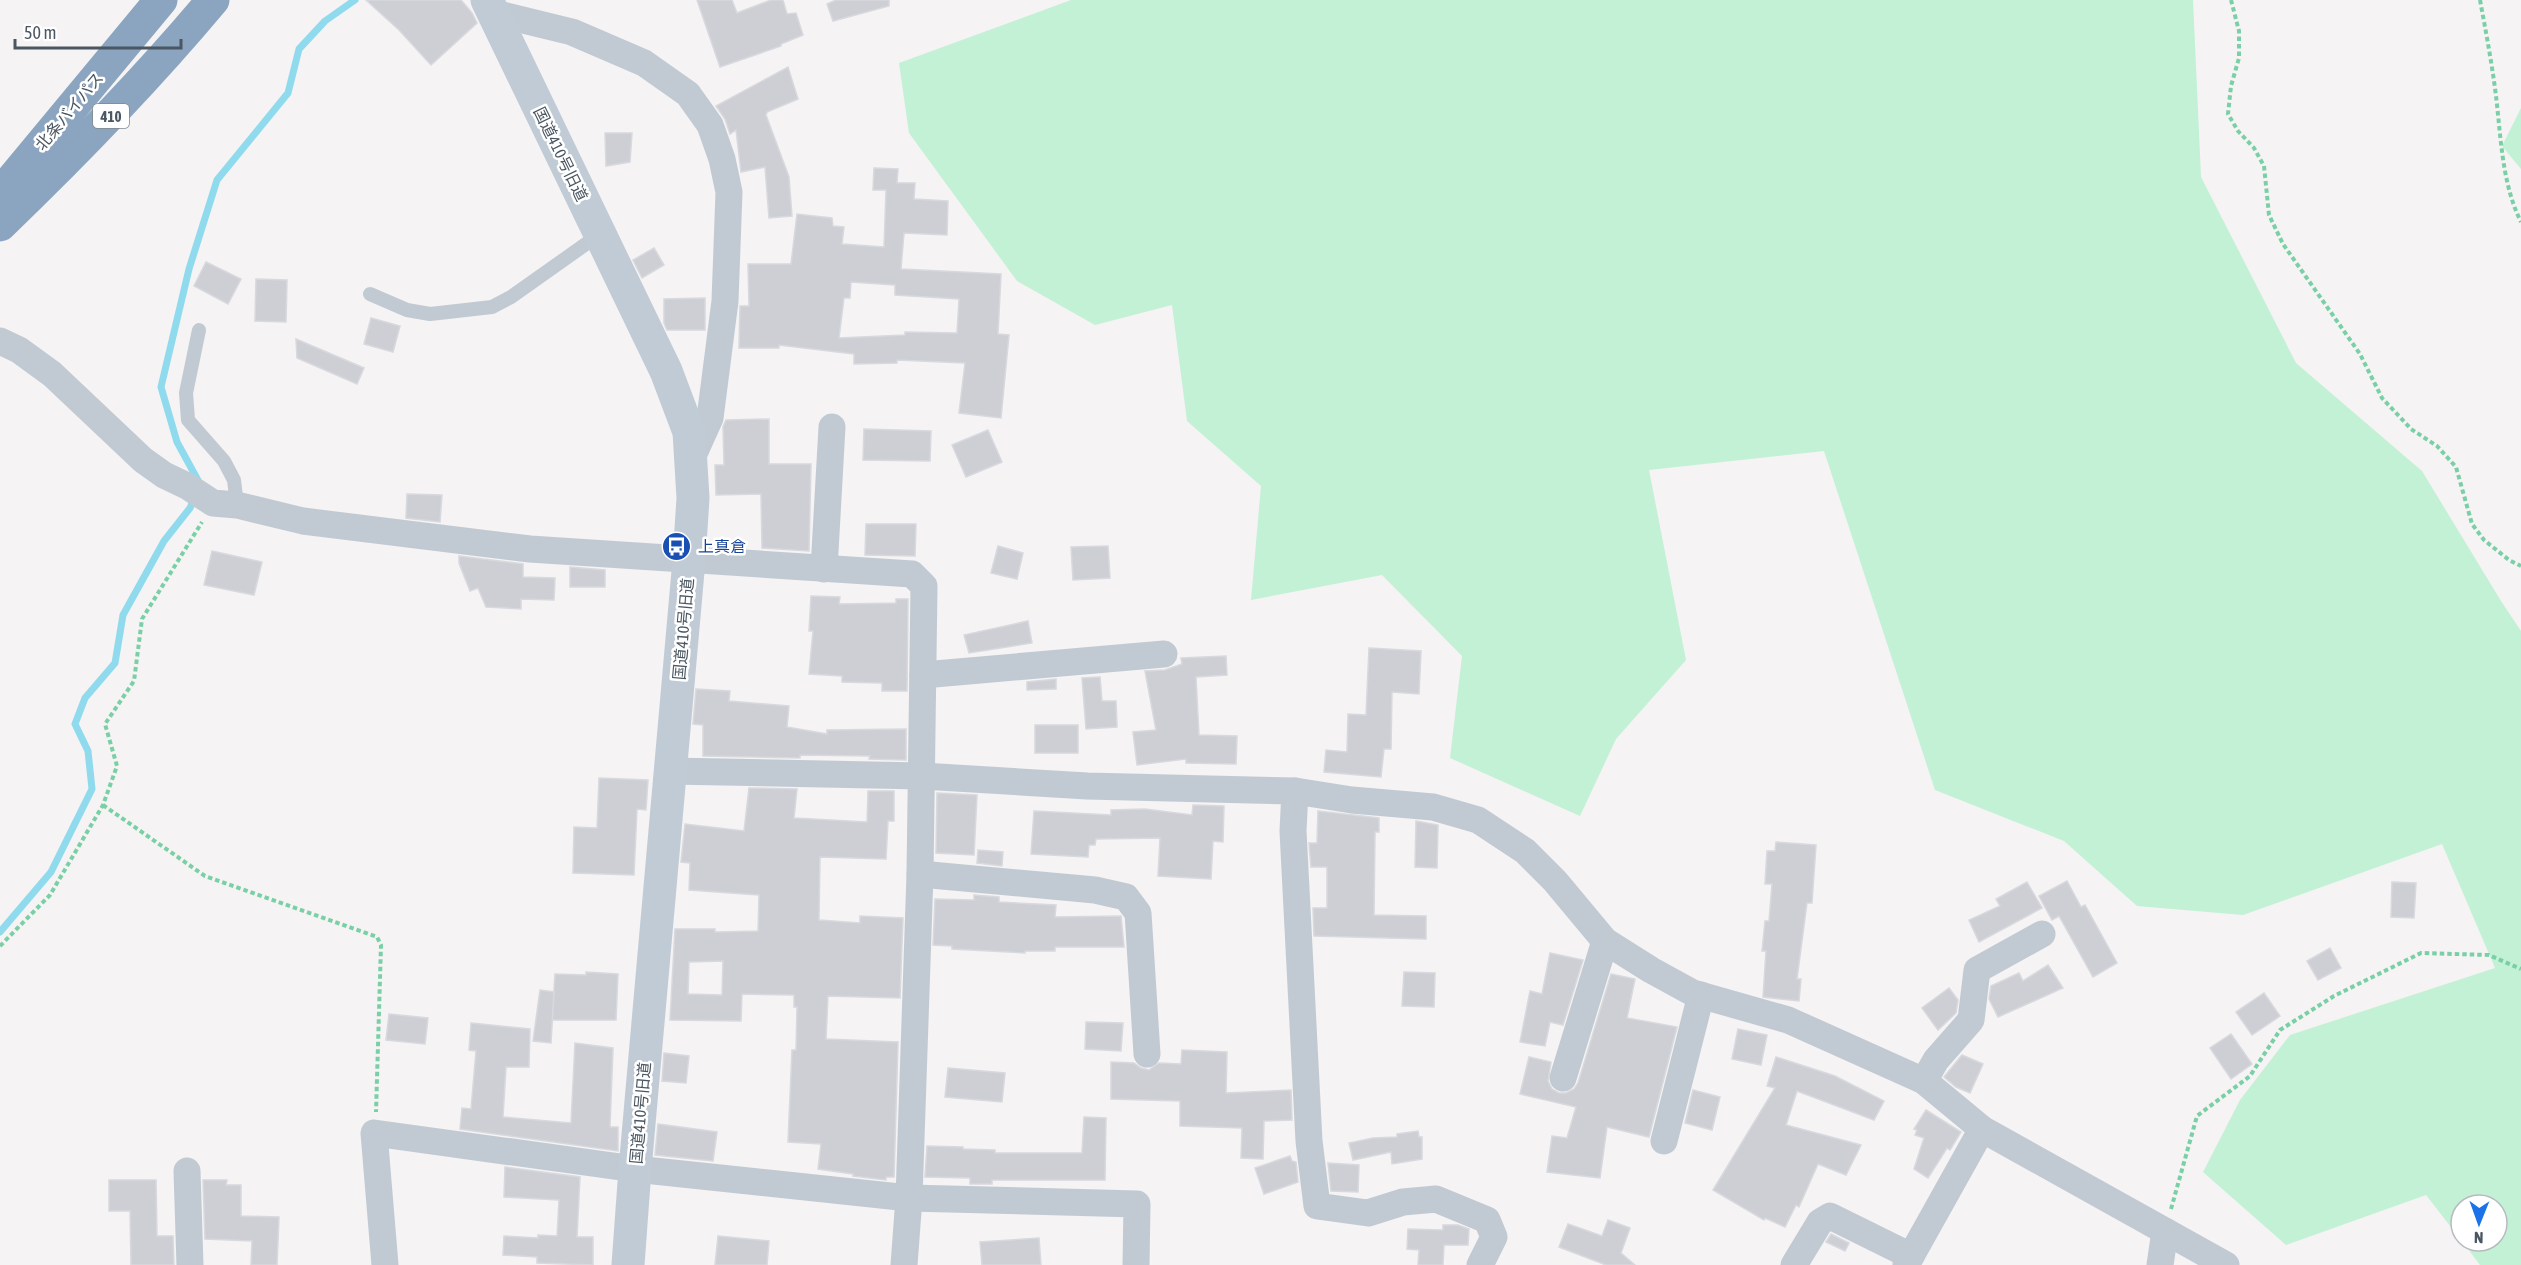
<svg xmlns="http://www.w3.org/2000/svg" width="2521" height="1265" viewBox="0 0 2521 1265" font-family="'Asap Condensed','Noto Sans JP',sans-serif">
  <rect width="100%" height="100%" fill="#f5f3f3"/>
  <g fill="#c3f1d5">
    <polygon points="1071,0 2193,0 2201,177 2296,363 2422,471 2501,601 2521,631 2521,1265 2480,1265 2462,1241 2497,1241 2497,1205 2461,1205 2461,1240 2426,1195 2286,1245 2203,1172 2240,1100 2290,1035 2495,968 2442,844 2243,915 2137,906 2064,841 1935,790 1824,451 1649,470 1686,660 1616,739 1580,816 1450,758 1462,656 1382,575 1251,600 1261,486 1187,421 1172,305 1095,325 1017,281 909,133 899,63"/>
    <polygon points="2521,108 2521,169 2502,146"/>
  </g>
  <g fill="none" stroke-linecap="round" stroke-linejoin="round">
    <g stroke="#90daee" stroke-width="7">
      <polyline points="200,484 177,442 161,387 189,269 217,180 288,93 299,49 325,21 355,0"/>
      <polyline points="0,932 51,872 92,789 88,751 75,724 85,698 115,663 123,615 164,541 190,508 195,497"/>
    </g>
  </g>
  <g fill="#cdcfd5" stroke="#d7d9de" stroke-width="1.5" fill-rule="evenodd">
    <polygon points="366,0 461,0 472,13 477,23 431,65 399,30"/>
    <polygon points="697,0 732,0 737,13 771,0 783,0 787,14 796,13 803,35 781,44 781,46 720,67"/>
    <polygon points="836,0 889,0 889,6 833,21 827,4"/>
    <polygon points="788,67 798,99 767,112 766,115 789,177 792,216 769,218 765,167 741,172 736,130 730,134 725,119 716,106"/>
    <polygon points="605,133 632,133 630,162 606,166"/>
    <path d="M874 168 898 169 897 183H915L914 199 948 201 947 235 904 233 901 269 1001 274 998 334 1009 335 1001 418 959 413 965 363 897 360V363L854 364V354L779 345V348H739L740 306H749L748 264H791L797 214 832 218 833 226 844 227 842 244 884 247 886 190H873ZM851 282 895 285V295L959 299 957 333 905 332V335L839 338 844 298H850Z"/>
    <polygon points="654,248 664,265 642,278 633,260"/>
    <polygon points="206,262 241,279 228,304 194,286"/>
    <polygon points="256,279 287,280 286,322 255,321"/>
    <polygon points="705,298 705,330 667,330 664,323 664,299"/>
    <polygon points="371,318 400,326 393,352 364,344"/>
    <polygon points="296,339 364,368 357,384 297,358"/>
    <polygon points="769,419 769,464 811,464 809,551 762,548 761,494 716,495 715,465 724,465 723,427 726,420"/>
    <polygon points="864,429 931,431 930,461 863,460"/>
    <polygon points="988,430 1002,462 966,477 952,445"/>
    <polygon points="407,494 442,495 440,522 406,518"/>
    <polygon points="866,524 916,524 915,556 865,555"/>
    <polygon points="998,546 1023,553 1017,579 991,573"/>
    <polygon points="1108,546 1110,578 1073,580 1071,547"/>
    <polygon points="212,551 262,562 254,595 204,585"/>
    <polygon points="459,556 523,564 523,577 555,578 554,600 521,599 521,609 486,607 478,588 470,591 459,563"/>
    <polygon points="570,567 605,570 605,587 570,587"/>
    <polygon points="811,596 840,597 839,604 896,603 896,599 908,599 907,691 882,691 882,683 842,682 842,676 809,674 813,631 809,631"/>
    <polygon points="1028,621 1032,643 969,653 964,635"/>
    <polygon points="1369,648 1421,651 1419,694 1392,692 1391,749 1384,749 1381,777 1324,772 1326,750 1347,752 1348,714 1366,715"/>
    <polygon points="1226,656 1227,675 1196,677 1199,735 1237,736 1236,764 1186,763 1186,759 1137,765 1133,732 1156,730 1145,671 1165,670 1182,664 1181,658"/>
    <polygon points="1100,677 1102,701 1116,701 1117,727 1086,729 1082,678"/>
    <polygon points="1056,679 1056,689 1027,690 1027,682"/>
    <polygon points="696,689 730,691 729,701 789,706 787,727 827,734 827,730 906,729 906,760 869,759 870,756 800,755 800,758 703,756 703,725 693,724"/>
    <rect x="1035" y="725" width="43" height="28"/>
    <polygon points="599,778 648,780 646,810 637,809 634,875 573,873 574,827 597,828"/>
    <path d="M749 788 797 789 794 818 867 822 868 791H894V821H888L886 859 820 857 819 920 860 923V916L903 918 900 998 828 996 826 1039 898 1042 894 1177H886V1180L853 1176V1174L818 1169 821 1144 788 1142 792 1050H796L797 1007H794V995L742 994 741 1021 670 1020 675 929H715V932L758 931 759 895 689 890 690 863 681 862 685 824 744 831ZM723 961 722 995 688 994 689 962Z"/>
    <polygon points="937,793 977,795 974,855 936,853"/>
    <polygon points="1193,805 1224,806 1223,842 1213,841 1211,879 1158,876 1160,838 1096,839 1095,845 1089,845 1088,857 1031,854 1034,811 1111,815 1111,810 1145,809 1192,815"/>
    <polygon points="1318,811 1379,818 1379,832 1375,832 1374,915 1426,916 1426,939 1314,936 1313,908 1327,908 1327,867 1311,867 1309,843 1317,843"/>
    <polygon points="1416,821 1438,825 1437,868 1415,867"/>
    <polygon points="1776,842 1816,845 1812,903 1807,903 1797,979 1801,979 1799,1001 1763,997 1766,951 1762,951 1765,921 1769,921 1772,884 1765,884 1767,851 1775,851"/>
    <polygon points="978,850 1003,852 1002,866 977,863"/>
    <polygon points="2067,881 2081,907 2085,905 2117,963 2093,977 2059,916 2052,920 2039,896"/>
    <polygon points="2027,882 2042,908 1979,942 1969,920 2000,906 1996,899"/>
    <polygon points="2392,882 2416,883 2414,918 2391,917"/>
    <polygon points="974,895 999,897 999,902 1056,905 1055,917 1121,916 1124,947 1055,947 1055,951 1025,951 1025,953 952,949 952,946 933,945 935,899 974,900"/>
    <polygon points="2330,948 2341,968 2318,980 2307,961"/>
    <polygon points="1550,953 1583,960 1563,1025 1550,1022 1545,1046 1520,1042 1530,991 1542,994"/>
    <polygon points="2048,965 2063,988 1998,1017 1989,999 1991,986 2019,973 2023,981"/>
    <polygon points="586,972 618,974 616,1020 552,1020 555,974 586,975"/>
    <polygon points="1404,972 1435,973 1434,1007 1402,1006"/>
    <polygon points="1611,974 1635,979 1627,1018 1677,1027 1649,1137 1607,1127 1600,1178 1547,1172 1552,1136 1567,1138 1576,1107 1520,1094 1529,1057 1551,1062 1548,1081 1552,1089 1559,1093 1566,1093 1574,1089 1578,1083"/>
    <polygon points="1949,988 1958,1000 1956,1013 1938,1030 1922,1008"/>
    <polygon points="540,990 554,992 551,1043 533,1041"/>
    <polygon points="2264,993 2280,1016 2252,1035 2236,1012"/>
    <polygon points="389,1014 428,1018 425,1044 386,1040"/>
    <polygon points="1086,1022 1123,1023 1121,1051 1085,1049"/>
    <polygon points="471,1023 530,1029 529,1067 506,1067 503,1117 571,1123 575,1043 613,1048 610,1127 618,1127 618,1151 460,1129 462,1108 471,1109 476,1051 469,1050"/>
    <polygon points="1738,1029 1767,1035 1761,1065 1732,1059"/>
    <polygon points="2231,1034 2252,1064 2231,1079 2210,1048"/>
    <polygon points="1182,1050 1227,1052 1226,1093 1291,1090 1292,1120 1264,1121 1263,1159 1241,1158 1242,1128 1180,1126 1180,1101 1111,1099 1111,1062 1134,1063 1141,1068 1149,1070 1159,1063 1181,1064"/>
    <polygon points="664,1053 689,1056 686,1083 662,1081"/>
    <polygon points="1962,1055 1983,1064 1970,1093 1956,1087 1944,1077"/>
    <polygon points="1776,1057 1835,1076 1884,1101 1874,1120 1797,1091 1786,1125 1861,1145 1846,1175 1818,1164 1799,1207 1796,1205 1785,1227 1765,1218 1764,1220 1713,1190 1775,1088 1767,1086"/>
    <polygon points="948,1068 1005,1073 1002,1102 945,1097"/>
    <polygon points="1693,1090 1720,1097 1712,1130 1685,1123"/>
    <polygon points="1926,1110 1961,1132 1950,1150 1947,1148 1928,1178 1914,1169 1924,1138 1915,1135 1917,1130 1914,1129"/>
    <polygon points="1084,1117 1106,1118 1105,1180 992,1180 992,1184 970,1184 970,1178 925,1177 927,1146 963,1147 963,1149 995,1150 995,1153 1082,1153"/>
    <polygon points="658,1124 717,1132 713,1161 655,1155"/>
    <polygon points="1418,1131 1419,1137 1422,1137 1422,1159 1392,1164 1391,1152 1353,1160 1349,1143 1373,1138 1397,1137 1397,1134"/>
    <polygon points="1290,1156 1292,1161 1296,1162 1298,1182 1264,1194 1255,1168"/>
    <polygon points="1328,1163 1359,1165 1358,1192 1331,1191"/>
    <polygon points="505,1167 580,1177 577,1237 593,1237 593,1265 537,1263 537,1257 503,1255 504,1236 538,1238 538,1235 557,1236 559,1200 504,1197"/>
    <polygon points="109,1180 156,1180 157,1236 173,1236 174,1265 131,1265 130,1211 109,1211"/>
    <polygon points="203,1180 227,1180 226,1185 241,1185 241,1216 279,1217 277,1265 251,1265 252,1241 205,1239"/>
    <polygon points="1608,1220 1630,1228 1621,1253 1635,1265 1606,1265 1559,1247 1568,1224 1602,1236"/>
    <polygon points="1443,1225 1458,1225 1469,1229 1468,1245 1444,1245 1443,1265 1418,1265 1419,1250 1407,1249 1408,1229 1443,1230"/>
    <polygon points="1831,1234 1849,1243 1845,1251 1826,1242"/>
    <polygon points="718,1236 769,1241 767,1265 715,1265"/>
    <polygon points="1039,1238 1041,1265 982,1265 980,1242"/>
  </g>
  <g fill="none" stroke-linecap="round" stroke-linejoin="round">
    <g stroke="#7ad0a6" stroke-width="4" stroke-dasharray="4.5 3" stroke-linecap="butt">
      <polyline points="2231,0 2239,31 2239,58 2231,86 2228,114 2238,131 2254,148 2264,166 2269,215 2283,244 2360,354 2382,398 2411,429 2437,446 2456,467 2472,524 2484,540 2509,560 2521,566"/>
      <path d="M2480 0C2486 32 2492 64 2496 96 2501 138 2502 184 2521 222"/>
      <polyline points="103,805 205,876 377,937 381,945 376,1112"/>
      <polyline points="0,946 50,895 103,805 117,766 105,724 134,681 142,619 202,522"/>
      <polyline points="2171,1209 2197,1116 2250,1076 2280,1030 2334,996 2421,953 2489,955 2521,969"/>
    </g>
    <g stroke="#c1cad2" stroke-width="14">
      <polyline points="370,294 407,310 430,314 492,307 511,297 600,234"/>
      <polyline points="199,330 186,393 188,420 224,461 234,480 237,505"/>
    </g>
    <g stroke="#c1cad2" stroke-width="27">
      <polyline points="494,13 572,32 644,63 688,94 710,125 722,159 729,192 725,301 710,418 692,458"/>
      <polyline points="0,341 19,350 52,374 143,460 164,475 187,486 213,503 237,505 303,521 530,549 912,574 924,586 920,874 909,1198 904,1265"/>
      <polyline points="824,569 832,427"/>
      <polyline points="923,675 1164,654"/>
      <polyline points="670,771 922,776 1087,786 1295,791 1352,800 1433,807 1478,820 1525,851 1555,881 1605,941 1651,970 1693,993 1788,1020 1924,1081 1982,1129 2226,1265"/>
      <polyline points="1295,791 1293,831 1309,1141 1317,1206 1368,1213 1403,1202 1436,1199 1487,1220 1494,1237 1480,1265"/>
      <polyline points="920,874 1095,890 1126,897 1138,913 1147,1054"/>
      <polyline points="1563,1078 1605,941"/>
      <polyline points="1924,1081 1936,1060 1971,1020 1977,970 2042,934"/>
      <polyline points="1664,1141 1701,995"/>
      <polyline points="187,1171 190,1265"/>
      <polyline points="385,1265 374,1133 635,1169 909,1198 1137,1204 1136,1265"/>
      <polyline points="1794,1265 1820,1222 1830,1216 1911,1256"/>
      <polyline points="1906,1265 1982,1129"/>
      <polyline points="2160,1265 2165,1231"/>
    </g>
    <polyline stroke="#c1cbd6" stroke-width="33" points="487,0 666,371 689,432 693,498 689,560 635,1169 628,1265"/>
    <g stroke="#8ba5c1" stroke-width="33">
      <polyline points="0,194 161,0"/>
      <path d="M0 225C75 153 146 80 213 0"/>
    </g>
  </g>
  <defs>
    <symbol id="bus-disc" viewBox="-11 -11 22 22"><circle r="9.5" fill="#1a4fb4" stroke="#fff"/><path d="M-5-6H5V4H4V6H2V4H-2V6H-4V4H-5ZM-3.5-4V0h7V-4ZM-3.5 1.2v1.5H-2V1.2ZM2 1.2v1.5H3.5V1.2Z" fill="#fff"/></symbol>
  </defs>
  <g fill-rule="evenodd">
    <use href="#bus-disc" x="660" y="530" width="33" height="33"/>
  </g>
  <g text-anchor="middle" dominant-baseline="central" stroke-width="5" stroke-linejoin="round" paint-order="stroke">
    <rect fill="#fff" stroke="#808990" stroke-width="1.5" x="93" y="104" width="36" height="24" rx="4.5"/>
    <g font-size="15" font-weight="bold" fill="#4a5661">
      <text x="111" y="116">410</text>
    </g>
    <g font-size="16" fill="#4a5661" stroke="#fff">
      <text transform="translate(69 111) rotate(-50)">北条バイパス</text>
      <text transform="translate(561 154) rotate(64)">国道410号旧道</text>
      <text transform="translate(683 629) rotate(-85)">国道410号旧道</text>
      <text transform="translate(640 1113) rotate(-85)">国道410号旧道</text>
    </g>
    <g font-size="16" fill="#164399" stroke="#fff" text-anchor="start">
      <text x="698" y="546">上真倉</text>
    </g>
  </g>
  <g transform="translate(2479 1223) rotate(181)"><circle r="28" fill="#ffffff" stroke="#b7bbc0" stroke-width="1.5"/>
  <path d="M0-4.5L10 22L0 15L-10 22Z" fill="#1a73e8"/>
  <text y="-9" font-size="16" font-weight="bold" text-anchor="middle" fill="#4a5661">N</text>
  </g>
  <path d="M15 39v9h166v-9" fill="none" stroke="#4a5661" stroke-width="3"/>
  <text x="24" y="39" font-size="18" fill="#4a5661" stroke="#ffffff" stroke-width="4.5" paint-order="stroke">50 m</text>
</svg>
